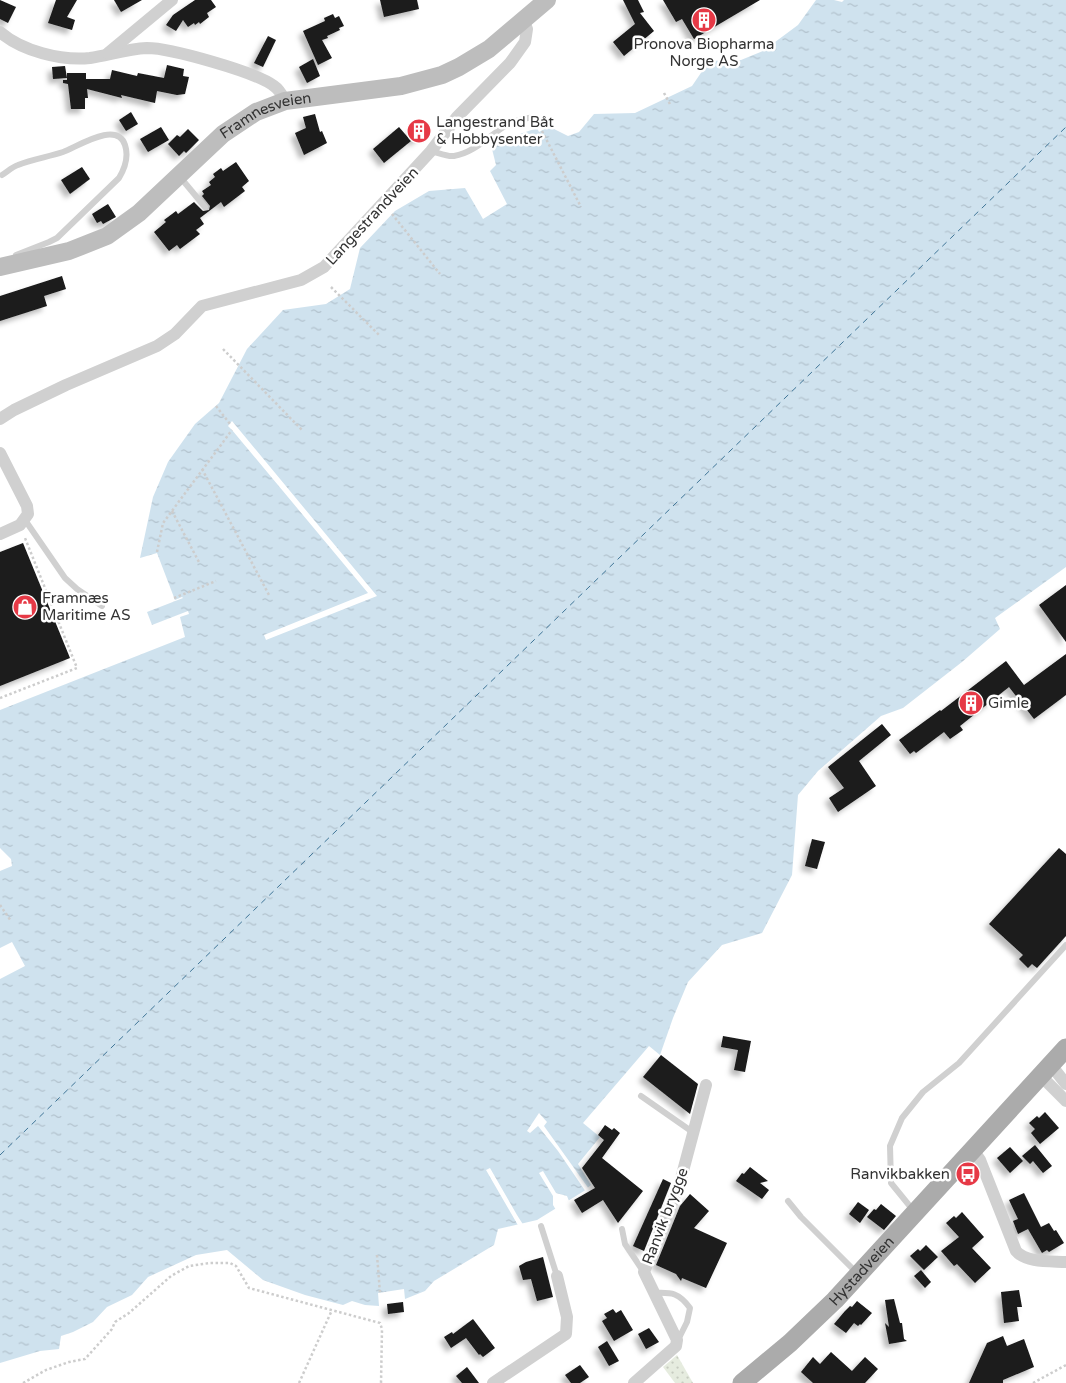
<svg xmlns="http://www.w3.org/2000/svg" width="1066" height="1383" viewBox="0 0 1066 1383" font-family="'Varela Round',sans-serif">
  <defs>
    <pattern id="grass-dots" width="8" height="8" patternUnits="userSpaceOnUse" patternTransform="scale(1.25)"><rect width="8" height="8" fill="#e6ecdf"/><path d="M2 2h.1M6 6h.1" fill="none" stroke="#c6cbc0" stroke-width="1.8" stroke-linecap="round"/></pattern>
    <pattern id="water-ripples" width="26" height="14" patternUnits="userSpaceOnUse" patternTransform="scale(1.25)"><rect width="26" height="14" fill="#cfe2ee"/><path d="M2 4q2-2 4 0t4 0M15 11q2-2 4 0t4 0" fill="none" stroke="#b2c2cd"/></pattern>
    <filter id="shadow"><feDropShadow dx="-4.5" dy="4.5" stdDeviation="2.5" flood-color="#0004"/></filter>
  </defs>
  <rect width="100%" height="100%" fill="#fff"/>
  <polygon fill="url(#grass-dots)" points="677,1355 693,1383 675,1383 663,1367"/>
  <polygon fill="url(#water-ripples)" points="816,0 834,0 842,2 844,0 1066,0 1066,567 995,618 1000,629 962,662 903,708 881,716 818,771 798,795 792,875 762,933 722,945 688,982 673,1018 660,1055 649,1046 583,1123 600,1137 578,1164 591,1185 584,1191 537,1220 498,1229 494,1245 434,1281 425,1291 405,1299 404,1289 378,1293 379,1306 365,1305 352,1301 343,1305 305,1295 263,1280 227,1250 196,1255 148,1277 132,1295 107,1307 93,1322 73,1332 61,1336 59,1349 40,1351 0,1363 0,979 25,966 12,942 0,948 0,871 12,866 11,859 0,848 0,710 185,637 180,617 189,614 188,611 152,625 147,612 183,598 182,597 175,600 157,553 140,558 153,497 168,462 195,424 219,403 247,349 283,310 326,304 350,289 360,248 395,211 429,191 465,188 483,219 507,204 490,171 496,165 492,149 506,139 537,128 539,132 546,128 544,124 568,136 579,132 594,114 635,113 692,86 709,61 741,60 763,51 798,25"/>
  <g fill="#fff">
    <polygon points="232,421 377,596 266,640 264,635 368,593 232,430 228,426"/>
    <polygon points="539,1113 547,1122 544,1126 589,1189 586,1192 558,1151 538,1126 530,1133 527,1131"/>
    <polygon points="490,1168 517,1215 524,1226 519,1227 486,1170"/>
    <polygon points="543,1171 556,1193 567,1196 569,1201 556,1210 553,1205 553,1196 539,1173"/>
  </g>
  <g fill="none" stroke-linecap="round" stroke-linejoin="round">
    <polyline stroke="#3f7597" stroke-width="1" stroke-dasharray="6 5" stroke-linecap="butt" points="0,1155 1066,127"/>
  </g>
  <g fill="#1a1a1a" filter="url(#shadow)">
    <polygon points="0,0 16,7 8,23 0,19"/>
    <polygon points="56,0 77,0 67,17 75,20 72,30 48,23"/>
    <polygon points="114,0 142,0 121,12"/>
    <polygon points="195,0 211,0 216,7 207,13 209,17 200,24 199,22 195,25 194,23 188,27 183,20 176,31 166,25 173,15"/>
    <polygon points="380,0 417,0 419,9 384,17"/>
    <polygon points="623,0 638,0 644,12 640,13 654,31 624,56 613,42 635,24"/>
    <polygon points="663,0 760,0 694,39 682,19 676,22"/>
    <polygon points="333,14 335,18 339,16 344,26 339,28 340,30 327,36 328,38 322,40 332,58 318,65 303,31 325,21 324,18"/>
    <polygon points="268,36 276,40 263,67 254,63"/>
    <polygon points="313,59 320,76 307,83 299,67"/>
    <polygon points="167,65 184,69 183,76 189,77 185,94 177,95 157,91 155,103 121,95 122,98 87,89 88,98 85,98 85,109 71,109 68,84 63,83 63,80 67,80 67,73 86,73 86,79 110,79 112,70 137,76 138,73 164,78"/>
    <polygon points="65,66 67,78 53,79 52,67"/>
    <polygon points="131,112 138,124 126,131 119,120"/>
    <polygon points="315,114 320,132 322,131 327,143 304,155 295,133 306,128 303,117"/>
    <polygon points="423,120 430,129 414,142 407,134"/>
    <polygon points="161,127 169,140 148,152 140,139"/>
    <polygon points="399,127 411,141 384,163 373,149"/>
    <polygon points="188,129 199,140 186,153 184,151 179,156 168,144 177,135 180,137"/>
    <polygon points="236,162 249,181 242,187 245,191 224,207 221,202 200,218 204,224 196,230 200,234 180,249 177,245 169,251 154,232 166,222 164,220 176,211 178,214 194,202 203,211 209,210 210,206 202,196 204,194 202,191 211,185 209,182 215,177 213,174 221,168 223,171"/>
    <polygon points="82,167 90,179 70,194 61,180"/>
    <polygon points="108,204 116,217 103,224 101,221 97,223 92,214"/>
    <polygon points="62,276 66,289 44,296 47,306 0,321 0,296"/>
    <polygon points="23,543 70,658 0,686 0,552"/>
    <polygon points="1066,585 1066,642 1039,605"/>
    <polygon points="1066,654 1066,695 1034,719 1009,687 960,726 963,730 950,739 944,732 916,753 914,751 910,754 899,740 940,710 941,711 1006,661 1024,685"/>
    <polygon points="882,724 891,735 859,761 876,786 838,812 829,798 844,788 828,767"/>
    <polygon points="812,839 825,842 817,869 805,866"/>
    <polygon points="1059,848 1066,854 1066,936 1037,968 1032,964 1028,968 1019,959 1023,955 989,924"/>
    <polygon points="723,1036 751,1041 745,1072 734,1070 738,1050 721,1047"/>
    <polygon points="661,1055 698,1084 690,1114 643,1077"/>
    <polygon points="1045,1112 1059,1128 1040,1144 1031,1133 1035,1129 1029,1123 1037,1116 1039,1118"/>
    <polygon points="605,1125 612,1130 614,1128 620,1133 602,1158 643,1191 618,1223 603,1200 582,1213 574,1200 595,1188 582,1168 604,1140 598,1135"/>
    <polygon points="1035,1145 1052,1166 1043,1173 1033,1161 1030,1164 1022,1156"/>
    <polygon points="1010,1147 1023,1161 1010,1173 997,1158"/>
    <polygon points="750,1167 768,1181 760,1183 769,1190 762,1199 736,1181 742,1173 744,1174"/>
    <polygon points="663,1179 671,1183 644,1251 633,1246"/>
    <polygon points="1024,1193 1041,1227 1049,1223 1054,1231 1056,1230 1064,1243 1049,1252 1047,1250 1042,1253 1028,1229 1018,1234 1013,1221 1018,1219 1009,1200"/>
    <polygon points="690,1194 709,1211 694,1228 727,1243 706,1288 682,1278 681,1281 676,1274 656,1265 680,1206"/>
    <polygon points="858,1202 869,1210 860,1223 849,1214"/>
    <polygon points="881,1204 896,1216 884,1230 867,1217 874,1209 876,1210"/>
    <polygon points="962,1212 984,1237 972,1248 991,1268 975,1283 957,1264 954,1266 941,1251 959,1237 946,1223 954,1216 956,1218"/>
    <polygon points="926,1245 938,1257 924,1270 910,1256 918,1249 920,1251"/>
    <polygon points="543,1257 553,1297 537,1301 531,1279 523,1280 519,1266 526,1262"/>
    <polygon points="921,1270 931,1282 925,1288 914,1276"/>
    <polygon points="1019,1290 1022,1307 1017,1307 1019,1321 1004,1323 1001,1292"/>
    <polygon points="894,1299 900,1323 902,1323 904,1339 907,1341 889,1344 885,1323 889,1327 885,1300"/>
    <polygon points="857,1301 872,1313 861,1325 860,1324 858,1326 854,1323 846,1333 834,1324 845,1311 850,1306 852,1307"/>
    <polygon points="403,1302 404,1312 388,1314 387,1304"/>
    <polygon points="613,1309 616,1313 621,1310 633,1330 614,1341 602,1321 607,1318 604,1314"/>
    <polygon points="473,1319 495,1348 483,1357 480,1354 479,1355 466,1338 451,1348 444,1337 452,1332 453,1334"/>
    <polygon points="649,1328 659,1342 646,1349 638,1334"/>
    <polygon points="1003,1336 1007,1346 1024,1339 1034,1367 1003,1380 1003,1383 969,1383 987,1343"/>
    <polygon points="607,1341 619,1361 609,1366 598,1347"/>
    <polygon points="831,1352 852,1371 865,1357 878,1369 865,1383 813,1383 801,1372 813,1357 820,1364"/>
    <polygon points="580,1365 589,1377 580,1383 571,1383 565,1375"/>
    <polygon points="467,1367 479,1383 462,1383 456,1376"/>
  </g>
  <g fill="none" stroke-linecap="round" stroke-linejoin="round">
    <g stroke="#cdcdcd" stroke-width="2.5" stroke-dasharray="2.5 2.5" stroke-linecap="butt">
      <polyline points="664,93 671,106"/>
      <polyline points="542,131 581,207"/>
      <polyline points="392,214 440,274"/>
      <polyline points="331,287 379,335"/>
      <polyline points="223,349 303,431"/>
      <polyline points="216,406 230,424"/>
      <polyline points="202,469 269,595"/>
      <polyline points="172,511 200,564"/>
      <polyline points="157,552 163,523 232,430"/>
      <polyline points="174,598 216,581"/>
      <polyline points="0,698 77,668 25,538"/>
      <polyline points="0,905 11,921"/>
      <polyline points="377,1255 380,1293"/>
      <polyline points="23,1383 46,1370 69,1362 85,1359 112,1329 115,1322 129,1313 171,1276 189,1266 210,1263 230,1263 236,1266 249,1288 380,1323 382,1329 381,1383"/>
      <polyline points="299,1383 332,1310"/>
      <polyline points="1033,1383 1066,1365"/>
    </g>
    <g stroke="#d0d0d0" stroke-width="6">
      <path d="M431 151C439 153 447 157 454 156 473 153 487 138 502 128 512 121 524 118 536 117"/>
      <path d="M2 175C7 172 12 167 18 165 33 159 48 157 63 152 77 147 117 120 125 145 129 157 125 168 119 178L57 238 49 242 16 255"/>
      <polyline points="180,177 205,207"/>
      <polyline points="25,520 65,578 77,589 102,606"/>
      <polyline points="641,1096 694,1133"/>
      <polyline points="788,1201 801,1217 858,1274"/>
      <polyline points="913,1210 891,1183 890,1146 902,1118 923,1092 959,1063 1066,945"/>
      <polyline points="541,1226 557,1276"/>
      <polyline points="622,1229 625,1244 643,1271"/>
      <path d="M654 1293C672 1292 679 1293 690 1308L687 1322 678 1340"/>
    </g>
    <g stroke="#d0d0d0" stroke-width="12">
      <path d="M0 32C22 51 61 61 90 58 109 55 127 49 147 48 170 48 256 72 274 86 280 90 282 95 285 101"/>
      <polyline points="108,53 172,0"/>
      <polyline points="0,419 14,410 66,385 157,346 175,334 202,306 301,280 324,267 431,151 457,117 510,63 525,42 527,29 524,21"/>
      <polyline points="0,453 27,506 28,514 20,525 0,534"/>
      <polyline points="1051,1065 1066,1084"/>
      <polyline points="1041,1076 1066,1101"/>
      <path d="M973 1150 980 1160 1016 1251C1026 1263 1051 1261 1066 1262"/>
      <polyline points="493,1383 566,1334 567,1317 557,1276"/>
      <polyline points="634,1383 676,1346 677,1340 644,1272 679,1186 706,1085"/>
    </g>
    <path stroke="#bdbdbd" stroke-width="18" id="s1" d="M0 267 69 251 107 236 139 213 223 134 256 112 285 101 401 86 442 75 459 67 489 49 547 0"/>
    <path stroke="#ababab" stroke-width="19" id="s2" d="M742 1383 790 1343 835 1300 1066 1048"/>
  </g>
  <defs>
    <symbol id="building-disc" viewBox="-11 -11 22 22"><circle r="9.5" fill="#e63946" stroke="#fff"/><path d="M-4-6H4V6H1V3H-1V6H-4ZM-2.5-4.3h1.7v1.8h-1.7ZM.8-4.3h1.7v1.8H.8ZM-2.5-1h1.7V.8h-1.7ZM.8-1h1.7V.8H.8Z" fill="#fff"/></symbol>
    <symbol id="shop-disc" viewBox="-11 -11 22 22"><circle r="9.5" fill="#e63946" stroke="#fff"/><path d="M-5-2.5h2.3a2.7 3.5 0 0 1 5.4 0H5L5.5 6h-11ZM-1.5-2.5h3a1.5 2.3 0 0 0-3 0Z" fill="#fff"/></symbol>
    <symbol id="bus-disc" viewBox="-11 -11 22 22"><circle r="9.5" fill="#e63946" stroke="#fff"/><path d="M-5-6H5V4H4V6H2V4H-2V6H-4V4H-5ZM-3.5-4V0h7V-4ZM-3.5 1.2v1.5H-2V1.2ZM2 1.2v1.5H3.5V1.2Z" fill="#fff"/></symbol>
  </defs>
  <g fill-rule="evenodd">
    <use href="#building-disc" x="690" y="6" width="28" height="28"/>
    <use href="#building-disc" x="405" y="117" width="28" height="28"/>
    <use href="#shop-disc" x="11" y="593" width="28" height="28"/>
    <use href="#building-disc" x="957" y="689" width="28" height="28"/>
    <use href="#bus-disc" x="954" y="1160" width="28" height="28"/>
  </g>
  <g text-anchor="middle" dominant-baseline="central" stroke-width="5" stroke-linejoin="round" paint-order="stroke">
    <g font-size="15" fill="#333" stroke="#fff" text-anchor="start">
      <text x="704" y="44" text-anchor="middle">Pronova Biopharma<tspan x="704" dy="17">Norge AS</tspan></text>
      <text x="436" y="122">Langestrand Båt<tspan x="436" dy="17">&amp; Hobbysenter</tspan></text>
      <text x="42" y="598">Framnæs<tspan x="42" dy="17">Maritime AS</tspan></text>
      <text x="988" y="703">Gimle</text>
      <text x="950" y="1174" text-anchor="end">Ranvikbakken</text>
    </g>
    <g font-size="15" fill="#333" stroke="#fff">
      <text stroke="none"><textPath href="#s1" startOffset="314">Framnesveien</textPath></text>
      <text transform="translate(372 216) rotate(-47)">Langestrandveien</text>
      <text transform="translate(665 1216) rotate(-69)">Ranvik brygge</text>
      <text stroke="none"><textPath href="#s2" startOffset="164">Hystadveien</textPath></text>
    </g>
  </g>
</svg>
